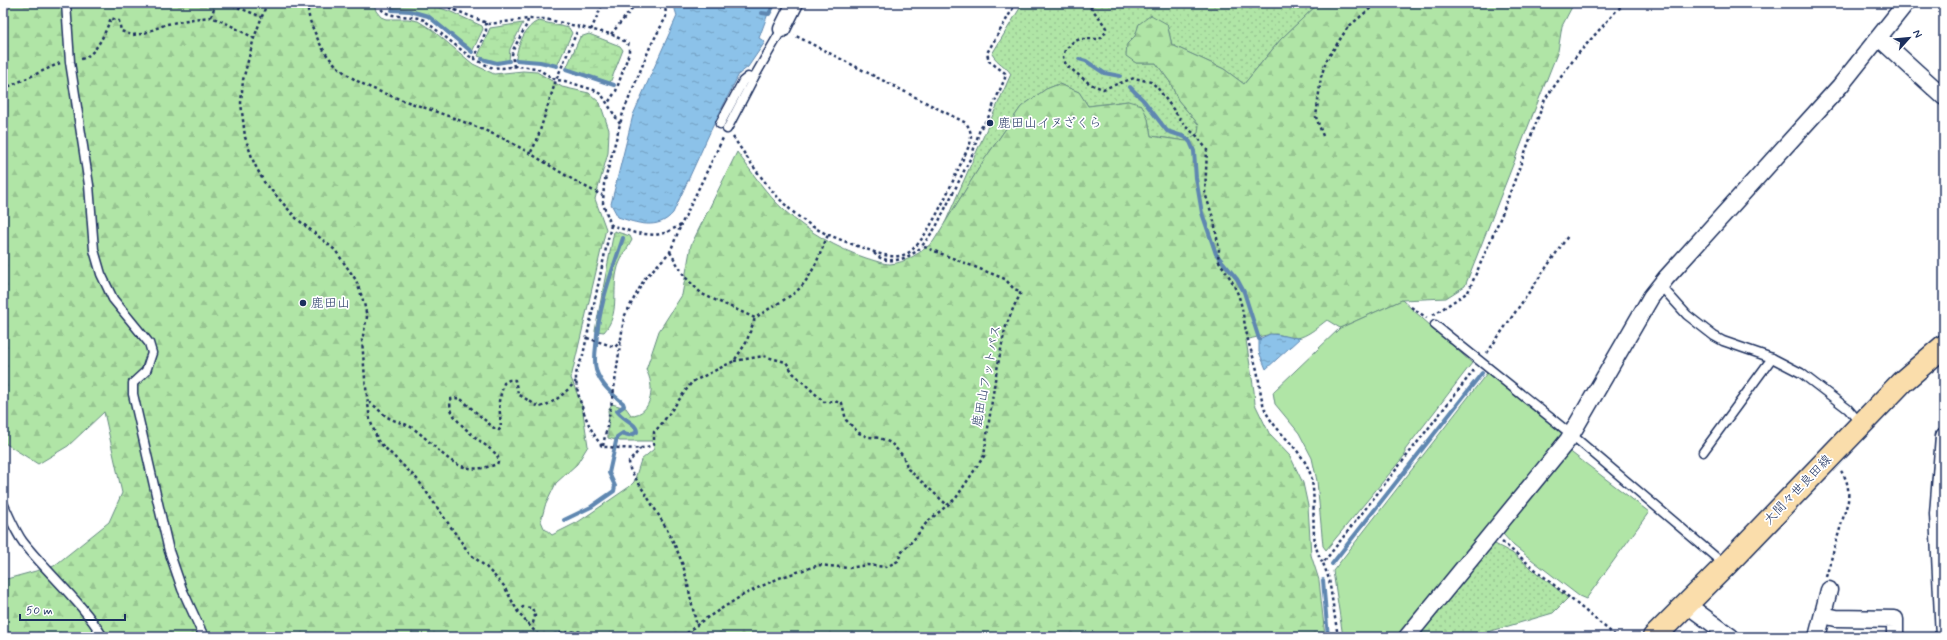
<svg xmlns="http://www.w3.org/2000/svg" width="1947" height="640" viewBox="0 0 1947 640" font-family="Mynerve,'Klee One',sans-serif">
  <defs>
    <pattern id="grass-dots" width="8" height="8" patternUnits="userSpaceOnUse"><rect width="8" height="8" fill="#b0e5a6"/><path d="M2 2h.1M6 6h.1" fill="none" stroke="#97c591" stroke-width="1.8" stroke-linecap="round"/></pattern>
    <pattern id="forest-firs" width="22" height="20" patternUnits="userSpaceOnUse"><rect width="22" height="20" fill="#b0e5a6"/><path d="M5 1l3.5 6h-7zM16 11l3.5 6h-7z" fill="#97c591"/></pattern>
    <pattern id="wetland-marsh" width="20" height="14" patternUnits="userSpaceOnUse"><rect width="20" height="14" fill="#b0e5a6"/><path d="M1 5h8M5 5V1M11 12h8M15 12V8" fill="none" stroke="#97c591"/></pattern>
    <pattern id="water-ripples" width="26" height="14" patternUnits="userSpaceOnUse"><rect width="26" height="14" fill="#8cc2e9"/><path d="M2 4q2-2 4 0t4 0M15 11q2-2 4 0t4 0" fill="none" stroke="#729ec0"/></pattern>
  </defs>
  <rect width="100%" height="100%" fill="#fff"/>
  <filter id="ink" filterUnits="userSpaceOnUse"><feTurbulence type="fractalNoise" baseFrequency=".025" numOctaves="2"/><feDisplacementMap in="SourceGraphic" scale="8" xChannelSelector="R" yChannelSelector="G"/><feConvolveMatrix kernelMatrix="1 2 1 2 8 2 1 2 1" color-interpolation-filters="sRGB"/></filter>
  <g filter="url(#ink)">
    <g fill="url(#grass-dots)" stroke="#668a82">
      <path d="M1023 3H1319L1281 39 1244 84 1224 69 1172 45 1167 24H1139L1136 36 1127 44 1136 63H1156L1170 82 1178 100 1199 125V133L1186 141 1151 136 1148 119 1128 101 1088 106 1079 92 1059 84 1046 89 1021 107 984 160 945 223 1011 74C1006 66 997 63 992 54Z"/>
      <polygon points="1493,543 1512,553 1568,598 1553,613 1471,637 1412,637"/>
    </g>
    <path fill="url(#forest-firs)" stroke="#668a82" d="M3 3H374L376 11 381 17 386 19H408L418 21 431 29 473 64 494 74 523 71 537 72 562 87 589 93 600 103 609 130 608 153 595 199 606 229 571 378 582 406 588 446 577 464 556 483 545 506 541 521 544 528 552 535 578 522 629 487 634 482 641 460 654 449 652 441H620L608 438C607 428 610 420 608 410L612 404 626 408 631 415C653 415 655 384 646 370L659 331 682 295 691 245 737 152C752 172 766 194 785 211 807 231 838 249 866 258 873 260 883 264 890 264 906 263 921 252 933 242L984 160 1021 107 1046 89 1059 84 1079 92 1088 106 1128 101 1142 105 1148 119 1151 136 1186 141 1198 133 1199 125 1178 100 1170 82 1156 63H1136L1126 56 1127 44 1135 36 1139 24 1151 15 1167 24 1172 45 1224 69 1244 84 1281 39 1319 3H1574L1562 26 1558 51 1465 286 1446 298 1402 300 1340 328 1327 320C1319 326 1310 334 1301 337 1292 341 1285 335 1276 334 1270 334 1252 338 1246 340L1254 391 1255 404 1270 435 1290 456 1303 483 1308 506 1311 555 1319 580 1325 637H3V580L54 566 109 522 122 493 104 412 68 446 38 464 3 442Z"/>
    <g fill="url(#wetland-marsh)" stroke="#668a82">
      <polygon points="426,3 449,11 482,26 483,29 472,52 428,16 410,11 392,10 391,7"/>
      <path d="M539 21 569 28 572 33 557 66 540 62 516 60C516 48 526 24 539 21Z"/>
      <polygon points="523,23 510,49 509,61 497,63 478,56 490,28"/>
      <polygon points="589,34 620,46 623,50 610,83 566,69 580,37"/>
      <path d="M614 231 630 236 632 240C627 250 619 260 617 271 612 293 620 314 604 332L595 331Z"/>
    </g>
    <g fill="#b0e5a6" stroke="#668a82">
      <polygon points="1402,300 1472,363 1405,450 1405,455 1326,550 1323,546 1317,481 1312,458 1299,433 1275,404 1273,392 1340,328"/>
      <polygon points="1487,373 1562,433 1562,438 1402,637 1343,637 1333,571"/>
      <polygon points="1568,450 1649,512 1586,599 1579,596 1514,546 1502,533"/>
    </g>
    <g fill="url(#water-ripples)" stroke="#5f87b1">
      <path d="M673 3H775H772L759 38 765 42 748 67 739 74 711 130 673 213C658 231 636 223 618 217L611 204 633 115 677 16Z"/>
      <path d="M1270 334C1280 334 1289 338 1300 338L1266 369 1259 352V339Z"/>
    </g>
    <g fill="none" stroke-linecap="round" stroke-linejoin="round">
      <g stroke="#5f87b1" stroke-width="4">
        <polyline points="392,10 410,11 428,16 472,52"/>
        <polyline points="762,13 769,14 775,3"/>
        <polyline points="482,59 497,63 509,61"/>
        <polyline points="1079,59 1086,61 1104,73 1120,76"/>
        <polyline points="516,60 540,62 557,66"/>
        <polyline points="566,69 614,85"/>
        <polyline points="1130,87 1144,101 1167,131 1185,137 1190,142 1194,151 1196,178 1202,213 1213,245 1216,254 1237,279 1244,292 1259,339"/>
        <path d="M564 520 591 507 614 491 615 486 609 473 617 437 623 433C628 436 631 436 637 432 637 423 623 420 617 411L624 406 623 403C612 394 601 385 596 370 594 362 595 354 596 346 598 308 611 274 623 238"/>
        <polyline points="1332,564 1482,373"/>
        <polyline points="1323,580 1328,637"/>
      </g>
      <defs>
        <g id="service">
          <polyline points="66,3 70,62 89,185 94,250 101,274 113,299 149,343 152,353 146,371 133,383 133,394 169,551 182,589 204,637"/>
          <polyline points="720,124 743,81 748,77 753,79"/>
          <polyline points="727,129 753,79 782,29"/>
          <polyline points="1660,285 1687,315 1714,336 1723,341 1772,358 1801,373 1848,409 1860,423"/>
          <polyline points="1435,325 1572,435 1725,565"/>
          <polyline points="1703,452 1772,358"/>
          <path d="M3 503C9 516 15 531 23 542 49 575 81 601 103 637"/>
        </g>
        <g id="minor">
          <polyline points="782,29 795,3"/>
          <polyline points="1879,38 1944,97"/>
          <polyline points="1686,604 1731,637"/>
          <polyline points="1823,615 1836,618 1895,619 1895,637"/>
          <polyline points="1407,637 1568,440 1651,297 1666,278 1840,86 1906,3"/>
          <polyline points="1817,637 1829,590"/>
          <polyline points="1944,637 1938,514 1944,436"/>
        </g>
        <polyline id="primary" points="1654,637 1726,565 1902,382 1944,346"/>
      </defs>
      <use href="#service" stroke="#1b2f5e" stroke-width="11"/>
      <use href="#minor" stroke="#1b2f5e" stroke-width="19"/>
      <use href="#primary" stroke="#1b2f5e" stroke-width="25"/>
      <g stroke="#1b2f5e" stroke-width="2.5" stroke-dasharray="3 3" stroke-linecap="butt">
        <polyline points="227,3 262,17"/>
        <polyline points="267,3 254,38 243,80 241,103 245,137 254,163 264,182 296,218 335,250 356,280 364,303 367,317 362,340 365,379 370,420 378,441 418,480 469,553 486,567 504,586 519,614 540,637"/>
        <path d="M308 3C307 14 311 25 316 35 333 78 374 90 414 104 443 114 474 125 502 138 537 155 567 179 602 195"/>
        <path d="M380 3 382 10C392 19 411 14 424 20L469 56 490 67 502 68 518 66 536 68 556 80 565 81 594 90 602 95 620 124"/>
        <polyline points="392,3 398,3"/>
        <polyline points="438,3 489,24 528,19 545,19 611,34 626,42 629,46 629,53 616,91 608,103"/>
        <polyline points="665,3 666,17 650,47 623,113 604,184 603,204 611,225 635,233 655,235 665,233 681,225 723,138"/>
        <path d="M1086 3 1099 17 1106 28 1105 33 1100 39H1080L1073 42 1065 50 1063 57 1066 65 1090 84 1103 89 1134 78 1151 82 1157 87 1186 127 1197 136 1207 150 1205 193 1214 221 1219 249 1218 260C1224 269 1231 278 1235 288 1243 302 1243 320 1247 335 1249 347 1254 358 1257 370 1260 384 1260 398 1266 412 1277 434 1302 449 1310 473 1319 501 1306 537 1323 563"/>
        <polyline points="211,17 216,3"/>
        <polyline points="591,30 603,3"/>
        <polyline points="611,34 637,3"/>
        <path d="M81 59C97 55 105 32 111 18L119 21 121 31 132 35 142 34 167 24 193 19 211 17 226 23 254 38"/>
        <polyline points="474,59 486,31 486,23"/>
        <polyline points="514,67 512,55 513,50 527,24 528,19"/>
        <polyline points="3,89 60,63"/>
        <polyline points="1323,136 1316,117 1321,77 1326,61 1348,27 1372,7 1372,3"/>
        <path d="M733 137C759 175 785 216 829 235 841 240 854 245 866 249 880 254 899 262 912 250 934 230 956 172 970 144 972 136 971 130 966 123L794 35"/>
        <polyline points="531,152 537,140 556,80 579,27"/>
        <path d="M611 225 583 355C581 361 577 368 576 375 575 394 590 434 603 447 618 447 640 452 654 444V432L660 426 692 382 734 361 746 343 755 318"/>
        <path d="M670 252 685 277 702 294 755 318C768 309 781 302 793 294 812 280 819 255 828 235"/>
        <path d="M874 253C887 267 910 259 922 246"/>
        <polyline points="1411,307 1427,318"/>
        <polyline points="1433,315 1468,292 1502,214 1545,99 1577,55 1617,10 1626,3"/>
        <polyline points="587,338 615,347 621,341"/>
        <polyline points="1487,353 1568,236"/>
        <polyline points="734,361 763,356 786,362 793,373 824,402 833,401 842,403 846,420 859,433 868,437 880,438 891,443 903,456 908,469 946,504"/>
        <path d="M369 402C376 406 380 412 386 416 394 422 406 423 414 429 443 450 455 480 497 464L499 460 497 455C484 442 444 419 451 399L457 398 462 400 495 429 499 430 501 428 499 401 504 383 509 380H515L518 394 539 407C554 404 566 392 576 381"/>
        <polyline points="603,446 613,396 624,317 645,278 670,252 681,225"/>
        <path d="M641 448 629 462 630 469C649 501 673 533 684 569 689 588 692 607 697 626"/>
        <polyline points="1502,542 1617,637"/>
        <path d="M1826 577 1848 501C1849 490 1848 480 1841 471"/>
        <polyline points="517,612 523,607 532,608 535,616 533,623 527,624"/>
        <path d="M542 637C562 633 579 627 598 637"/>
        <polyline points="682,637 702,621 743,595 779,578 819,565 849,568 867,565 886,567 898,561 901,553 915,538 927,522 956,498 984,456 995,380 1005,329 1014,306 1020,295 1020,291 1014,289 1005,279 922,246 936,227 972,155 980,129 988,118 1005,78 1005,73 989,61 987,53 1016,3"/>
        <polyline points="1338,637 1329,579 1323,563 1474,370"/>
      </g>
      <use href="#service" stroke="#fff" stroke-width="8"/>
      <use href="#minor" stroke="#fff" stroke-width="16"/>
      <use href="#primary" stroke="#faddab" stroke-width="22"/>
    </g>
  </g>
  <g fill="#1b2f5e" stroke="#fff" stroke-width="1.5">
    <circle cx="990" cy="123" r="4"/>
    <circle cx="303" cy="303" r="4"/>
  </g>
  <g text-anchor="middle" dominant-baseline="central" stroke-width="3.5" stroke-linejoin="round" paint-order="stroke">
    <g font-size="13" fill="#1b2f5e" stroke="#fff" text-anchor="start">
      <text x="998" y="123">鹿田山イヌざくら</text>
      <text x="311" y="303">鹿田山</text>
    </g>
    <g font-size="13" fill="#1b2f5e" stroke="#fff">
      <text transform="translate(987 376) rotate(-79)">鹿田山フットパス</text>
      <text transform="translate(1798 490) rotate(-46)">大間々世良田線</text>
    </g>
  </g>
  <rect width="1947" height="640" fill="none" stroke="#fff" stroke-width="16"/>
  <rect x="8" y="8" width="1931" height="624" fill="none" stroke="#1b2f5e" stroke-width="1.5" filter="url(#ink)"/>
  <g transform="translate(1909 38) rotate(63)" stroke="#ffffff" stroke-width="3" paint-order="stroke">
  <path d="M0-3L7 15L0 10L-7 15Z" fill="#1b2f5e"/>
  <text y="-6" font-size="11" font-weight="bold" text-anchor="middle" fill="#1b2f5e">N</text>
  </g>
  <path d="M20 614v6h105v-6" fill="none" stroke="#1b2f5e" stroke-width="2"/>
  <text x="26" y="614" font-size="12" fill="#1b2f5e" stroke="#ffffff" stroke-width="3" paint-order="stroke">50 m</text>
</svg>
